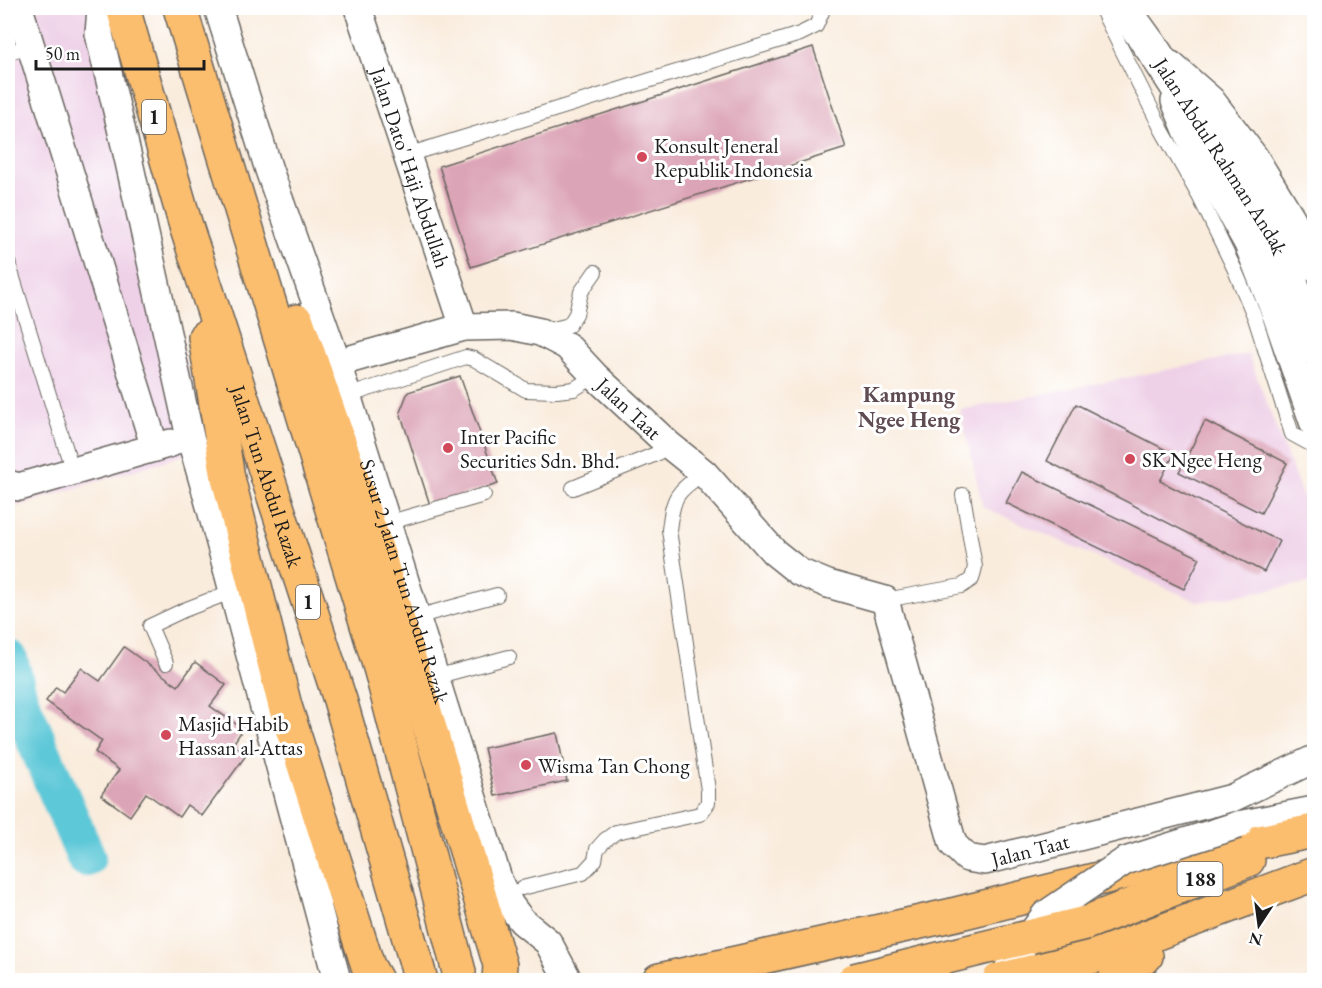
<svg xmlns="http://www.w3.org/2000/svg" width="1322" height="988" viewBox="0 0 1322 988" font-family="'EB Garamond',serif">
  <rect width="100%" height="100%" fill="#fff"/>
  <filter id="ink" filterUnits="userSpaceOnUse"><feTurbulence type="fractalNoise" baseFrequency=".0167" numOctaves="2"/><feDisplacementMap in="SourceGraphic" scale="12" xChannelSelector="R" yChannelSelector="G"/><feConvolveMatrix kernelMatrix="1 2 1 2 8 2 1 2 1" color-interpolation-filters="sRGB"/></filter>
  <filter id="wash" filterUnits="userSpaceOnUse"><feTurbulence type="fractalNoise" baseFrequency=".008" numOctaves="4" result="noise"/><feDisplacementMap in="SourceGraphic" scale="24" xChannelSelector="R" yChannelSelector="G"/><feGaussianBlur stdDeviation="1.35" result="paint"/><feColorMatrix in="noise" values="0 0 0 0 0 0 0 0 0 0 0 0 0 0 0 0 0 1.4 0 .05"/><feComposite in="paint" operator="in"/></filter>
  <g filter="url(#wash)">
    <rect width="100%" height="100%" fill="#f9ecdd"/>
    <g fill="#eed0e7">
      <polygon points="8,8 87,8 209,447 8,509"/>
      <polygon points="1248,354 1314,526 1314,582 1198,602 983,507 960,410"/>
    </g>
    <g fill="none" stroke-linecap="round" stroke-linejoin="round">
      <polyline stroke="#5dc8d8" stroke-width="40" points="8,659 18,698 86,857"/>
    </g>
    <g id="blocks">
      <g fill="#dca4b7">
        <polygon points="813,47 846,148 471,267 439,166"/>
        <polygon points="460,376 498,484 430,505 400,412 408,392"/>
        <polygon points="1076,404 1174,454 1160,481 1279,541 1264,572 1047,461"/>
        <polygon points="1205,421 1287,463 1261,513 1179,472"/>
        <polygon points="1022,472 1200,558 1184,589 1006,503"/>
        <polygon points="124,647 178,686 195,662 226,685 210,706 243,729 233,744 247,754 202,816 187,805 179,817 146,793 130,816 101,795 119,770 95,752 102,741 46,701 56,687 63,692 81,668 100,681"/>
        <polygon points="557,733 567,781 495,796 484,748"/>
      </g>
    </g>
  </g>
  <g filter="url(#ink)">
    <use href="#blocks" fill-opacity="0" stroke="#696560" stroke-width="1.5"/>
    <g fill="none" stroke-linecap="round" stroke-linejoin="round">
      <defs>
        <g id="service">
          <polyline points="1101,8 1162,130 1199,196 1234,268 1255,318 1292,434 1314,446"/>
          <polyline points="8,53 31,45"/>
          <polyline points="407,155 800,34 816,26 822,12 820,8"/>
          <polyline points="8,262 73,472"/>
          <polyline points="542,332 569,325 576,314 581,292 595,272"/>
          <polyline points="347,396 466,357 474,359 526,390 557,391 574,389 595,376"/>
          <polyline points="573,488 656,454 669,445"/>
          <polyline points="387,523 484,495"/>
          <polyline points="885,600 962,586 972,579 975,567 963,495"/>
          <polyline points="416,617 497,595"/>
          <polyline points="166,663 150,626 184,610 233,591"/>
          <polyline points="435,677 509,657"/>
          <path d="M522 888 583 873 595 860 597 849 605 840 616 832 700 814 708 803V790L669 530C673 496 676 492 704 473"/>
        </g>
        <g id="minor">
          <polyline points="19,8 155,448"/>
          <path d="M101 8 99 34 129 162 190 437C206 489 220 542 234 595 269 723 302 852 337 980"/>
          <path id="s1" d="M218 8 269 170 337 363 499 882 510 905 522 921 548 942 566 976"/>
          <path id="s2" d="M358 8 464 327"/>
          <polyline points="1171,65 1211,100 1255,158 1292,219 1314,267"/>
          <polyline points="1175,101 1194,147 1248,244 1277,317 1314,424"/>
          <path id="s3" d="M337 363 464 327 512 326 540 332 567 346 595 376 669 445 704 473 774 552 799 572 828 584 885 600 953 844 967 858 985 861 1232 798 1314 759"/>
          <polyline points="8,484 19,487 171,443"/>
          <polyline points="1238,825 1314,810"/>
        </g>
        <g id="tertiary">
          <path id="s4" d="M1123 8 1154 51 1277 241 1314 348"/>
        </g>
        <g id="trunk">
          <path id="s5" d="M123 8 186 226 340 700 421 980"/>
          <polyline points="180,8 381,671 459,972"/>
          <polyline points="297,321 379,557 500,965 499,980"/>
          <polyline points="205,337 228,478 285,706 368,966 376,980"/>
          <polyline points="1085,923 1248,860"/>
          <polyline points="1096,956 1314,874"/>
          <polyline points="659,980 952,915 1199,854 1314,831"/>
          <polyline points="1098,980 1146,956"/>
        </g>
      </defs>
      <use href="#service" stroke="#696560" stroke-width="16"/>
      <use href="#minor" stroke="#696560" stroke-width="30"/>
      <use href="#tertiary" stroke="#696560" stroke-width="36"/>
      <use href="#trunk" stroke="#696560" stroke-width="36"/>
      <use href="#service" stroke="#fff" stroke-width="14"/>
      <use href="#minor" stroke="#fff" stroke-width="27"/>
      <use href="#tertiary" stroke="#fff" stroke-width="33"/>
      <use href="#trunk" stroke="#fbbd6e" stroke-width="33"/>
      <defs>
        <polyline id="minor-bridge" points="1002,980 1015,957 1045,915 1125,861 1238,825"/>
        <g id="trunk-bridge">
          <polyline points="854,980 1085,923"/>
          <polyline points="999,980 1096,956"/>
        </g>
      </defs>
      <use href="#minor-bridge" stroke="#696560" stroke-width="30" stroke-linecap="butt"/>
      <use href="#trunk-bridge" stroke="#696560" stroke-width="36" stroke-linecap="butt"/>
      <use href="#minor-bridge" stroke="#fff" stroke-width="27"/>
      <use href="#trunk-bridge" stroke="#fbbd6e" stroke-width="33"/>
    </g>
  </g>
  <g fill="#d1495b" stroke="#fff" stroke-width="2">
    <circle cx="642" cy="157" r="6"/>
    <circle cx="448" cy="448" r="6"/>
    <circle cx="1130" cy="459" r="6"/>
    <circle cx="166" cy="735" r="6"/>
    <circle cx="526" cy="765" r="6"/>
  </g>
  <g text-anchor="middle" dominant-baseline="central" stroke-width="6" stroke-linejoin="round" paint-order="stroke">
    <g fill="#fff" stroke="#606060" stroke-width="1.5">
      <rect x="142" y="100" width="24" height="34" rx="4.5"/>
      <rect x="296" y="585" width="24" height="34" rx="4.5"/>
      <rect x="1177.5" y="862" width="45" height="34" rx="4.5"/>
    </g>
    <g font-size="20" font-weight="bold" fill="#1c1c1c">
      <text x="154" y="117">1</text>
      <text x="308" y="602">1</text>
      <text x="1200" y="879">188</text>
    </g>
    <g font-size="21" fill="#1c1c1c" stroke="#fff" text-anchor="start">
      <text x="654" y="145">Konsult Jeneral<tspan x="654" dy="24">Republik Indonesia</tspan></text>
      <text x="460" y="436">Inter Pacific<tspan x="460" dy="24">Securities Sdn. Bhd.</tspan></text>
      <text x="1142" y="459">SK Ngee Heng</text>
      <text x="178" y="723">Masjid Habib<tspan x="178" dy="24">Hassan al-Attas</tspan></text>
      <text x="538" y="765">Wisma Tan Chong</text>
    </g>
    <g font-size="21" fill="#1c1c1c" stroke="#fff">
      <text stroke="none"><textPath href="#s4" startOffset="178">Jalan Abdul Rahman Andak</textPath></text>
      <text stroke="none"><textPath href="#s2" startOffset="168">Jalan Dato' Haji Abdullah</textPath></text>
      <text stroke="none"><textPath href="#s3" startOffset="327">Jalan Taat</textPath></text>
      <text stroke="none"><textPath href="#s5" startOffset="490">Jalan Tun Abdul Razak</textPath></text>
      <text stroke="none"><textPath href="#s1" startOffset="603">Susur 2 Jalan Tun Abdul Razak</textPath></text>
      <text stroke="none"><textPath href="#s3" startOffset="992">Jalan Taat</textPath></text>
    </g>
    <g font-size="22" font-weight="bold" fill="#5f4c52" stroke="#fff">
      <text x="909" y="394">Kampung<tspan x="909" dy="25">Ngee Heng</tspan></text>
    </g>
  </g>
  <rect width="1322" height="988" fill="none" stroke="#fff" stroke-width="30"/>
  <g transform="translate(1259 925) rotate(193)" stroke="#ffffff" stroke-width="4.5" paint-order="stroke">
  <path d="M0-4.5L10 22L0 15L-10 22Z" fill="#1c1c1c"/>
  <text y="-9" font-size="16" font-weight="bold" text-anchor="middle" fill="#1c1c1c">N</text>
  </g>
  <path d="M36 60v9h168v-9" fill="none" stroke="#1c1c1c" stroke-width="3"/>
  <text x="45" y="60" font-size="18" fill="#1c1c1c" stroke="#ffffff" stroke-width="4.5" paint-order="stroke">50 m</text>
</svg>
